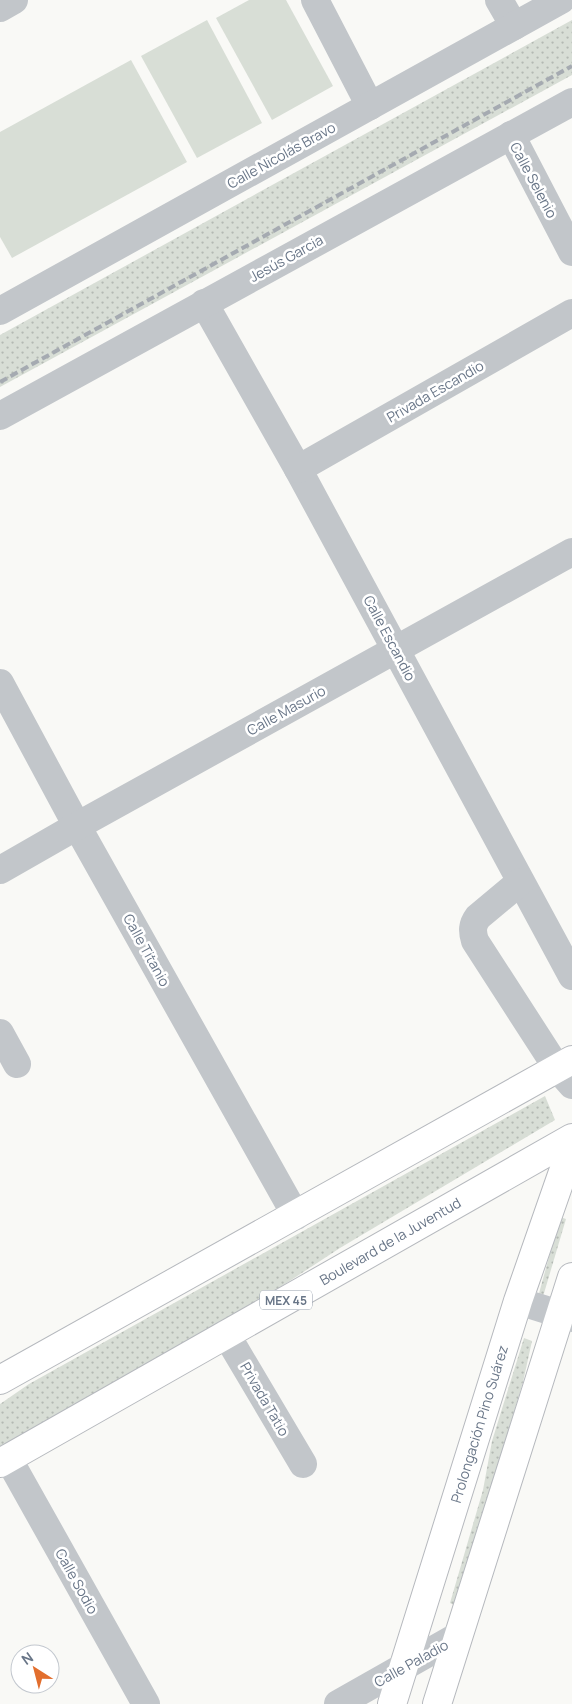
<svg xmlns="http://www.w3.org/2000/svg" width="572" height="1704" viewBox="0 0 572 1704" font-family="Manrope,sans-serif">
  <defs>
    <pattern id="grass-dots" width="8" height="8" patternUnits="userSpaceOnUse" patternTransform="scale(1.25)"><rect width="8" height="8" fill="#d8ded6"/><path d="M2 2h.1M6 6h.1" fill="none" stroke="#b3b9b3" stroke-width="1.8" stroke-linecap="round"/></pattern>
  </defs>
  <rect width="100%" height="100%" fill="#f9f9f6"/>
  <g fill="url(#grass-dots)">
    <polygon points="572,20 572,75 0,387 0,335"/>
    <polygon points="545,1096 555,1120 340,1248 198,1341 0,1451 0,1404 29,1384"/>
    <polygon points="560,1217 566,1219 542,1300 538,1297"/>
    <polygon points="524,1338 532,1341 523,1382 456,1606 450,1603 483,1490 492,1441"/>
  </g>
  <g fill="#d8ded6">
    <polygon points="249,0 286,0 333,86 272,120 216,18"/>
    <polygon points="207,20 262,123 197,158 141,56"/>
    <polygon points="131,60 187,162 12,258 0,237 0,132"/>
  </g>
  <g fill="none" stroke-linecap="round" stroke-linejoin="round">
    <defs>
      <g id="major">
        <polyline points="0,1380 572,1060"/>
        <polyline points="0,1463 572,1138"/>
        <polyline points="392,1704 518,1301 572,1146"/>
        <polyline points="437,1704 572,1277"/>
      </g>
    </defs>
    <use href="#major" stroke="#b6b9be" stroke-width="30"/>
    <g stroke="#c2c6ca" stroke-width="28">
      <polyline points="315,0 370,106"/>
      <polyline points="499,0 514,26"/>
      <polyline points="0,8 14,0"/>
      <polyline points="511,135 572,252"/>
      <polyline points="204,303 298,469 572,976"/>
      <polyline points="0,311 561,0"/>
      <polyline points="0,416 572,102"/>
      <polyline points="298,469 572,313"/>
      <polyline points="0,683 77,826 296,1216"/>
      <polyline points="0,870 77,826 572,552"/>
      <path d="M520 882 478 917C472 925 472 931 475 941L557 1068 572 1085"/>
      <polyline points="0,1033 17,1064"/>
      <polyline points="518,1301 572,1318"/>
      <polyline points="226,1334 303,1464"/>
      <polyline points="8,1458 146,1704"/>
      <polyline points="338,1704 458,1636"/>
    </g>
    <use href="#major" stroke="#fff" stroke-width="28"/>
    <polyline stroke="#a5aab1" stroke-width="4" stroke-dasharray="8 4" stroke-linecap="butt" points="0,382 572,66"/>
  </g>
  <g text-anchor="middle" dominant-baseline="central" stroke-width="5" stroke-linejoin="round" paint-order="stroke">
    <rect fill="#fff" stroke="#959eab" stroke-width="1" x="260" y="1290.5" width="52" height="19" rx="4"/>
    <g font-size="12" font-weight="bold" fill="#687587">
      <text x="286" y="1300">MEX 45</text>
    </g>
    <g font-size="14" fill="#687587" stroke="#fff">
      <text transform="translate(281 155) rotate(-29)">Calle Nicolás Bravo</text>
      <text transform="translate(534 180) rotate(62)">Calle Selenio</text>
      <text transform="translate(286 258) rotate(-29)">Jesús Garcia</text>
      <text transform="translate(435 391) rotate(-30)">Privada Escandio</text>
      <text transform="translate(390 638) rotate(62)">Calle Escandio</text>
      <text transform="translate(286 710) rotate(-29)">Calle Masurio</text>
      <text transform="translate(147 950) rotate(61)">Calle Titanio</text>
      <text transform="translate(390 1241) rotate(-30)">Boulevard de la Juventud</text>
      <text transform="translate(265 1399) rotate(60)">Privada Tatio</text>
      <text transform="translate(479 1424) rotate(-73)">Prolongación Pino Suárez</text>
      <text transform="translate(77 1581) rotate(61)">Calle Sodio</text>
      <text transform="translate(411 1663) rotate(-29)">Calle Paladio</text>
    </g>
  </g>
  <g transform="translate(35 1669) rotate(324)"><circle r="24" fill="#ffffff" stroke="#c3c8cf"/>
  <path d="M0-4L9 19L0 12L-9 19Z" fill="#e26e2d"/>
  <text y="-8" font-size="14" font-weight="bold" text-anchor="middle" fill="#687587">N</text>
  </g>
</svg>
